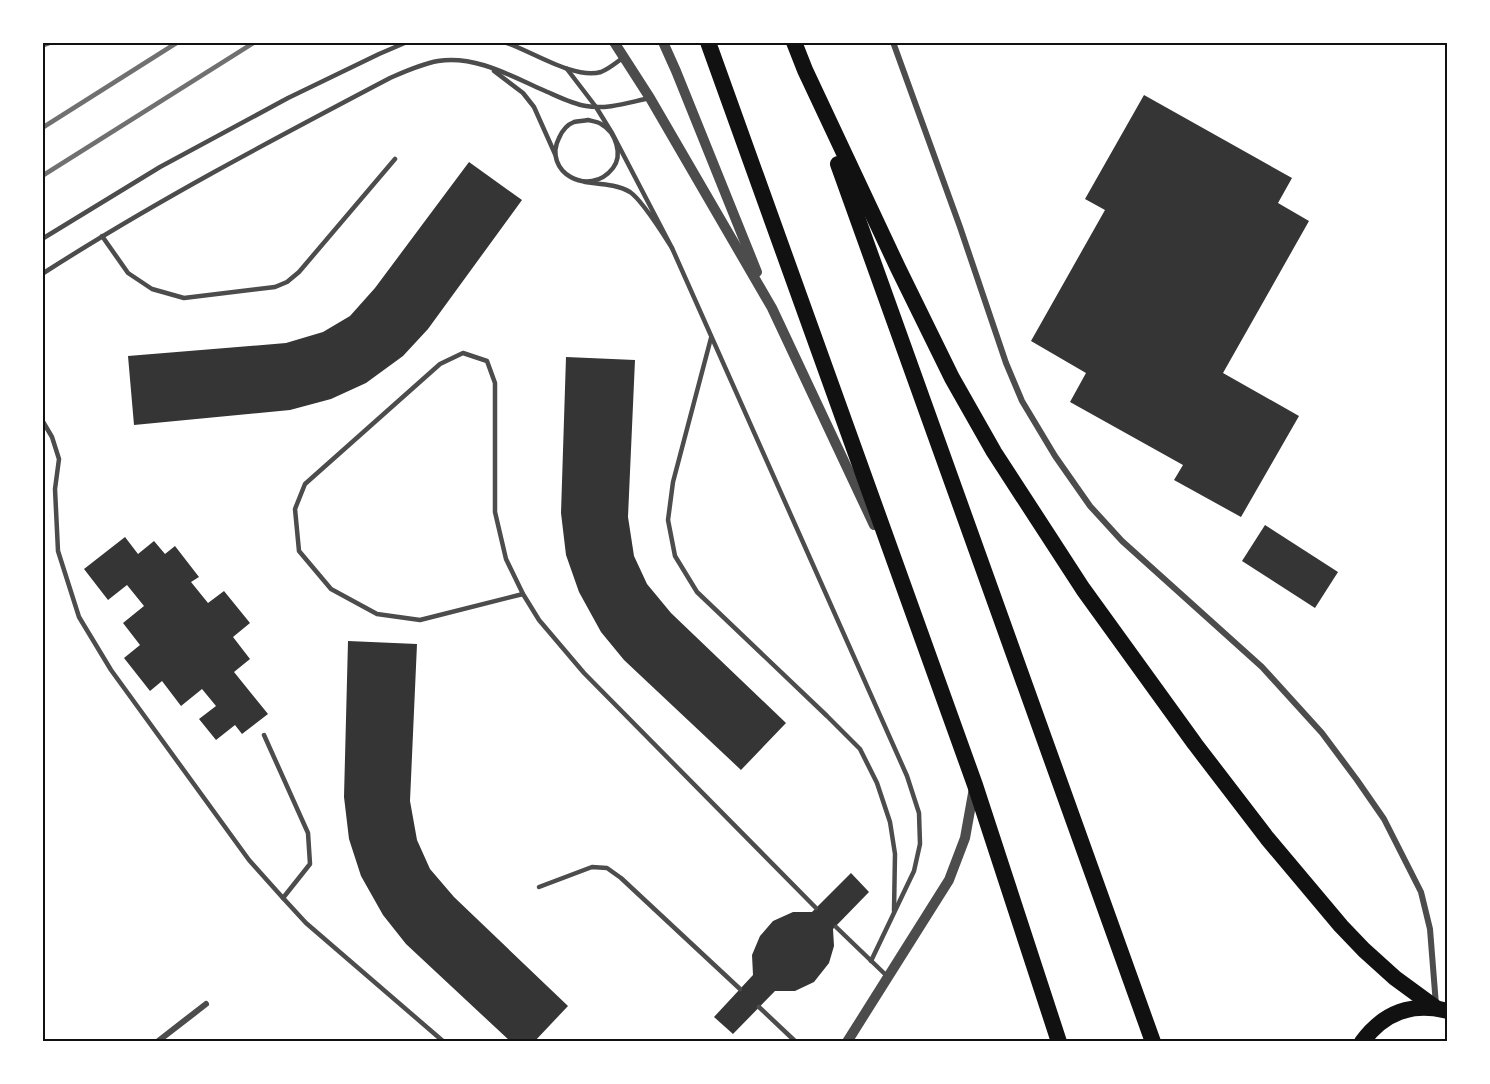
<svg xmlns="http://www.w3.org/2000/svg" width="1490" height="1084" viewBox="0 0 1490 1084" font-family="Jost,sans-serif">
  <rect width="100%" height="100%" fill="#fff"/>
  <g fill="#353535">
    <polygon points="1144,95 1292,178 1278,203 1309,221 1223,373 1299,416 1241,517 1174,480 1183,465 1070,402 1086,373 1031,341 1105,210 1085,199"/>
    <polygon points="469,162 522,200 428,329 403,356 366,383 331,399 290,410 134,425 128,356 286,343 323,332 350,316 375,288"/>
    <polygon points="566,357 635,360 628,517 634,556 647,584 671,613 786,723 741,770 624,660 601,632 579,592 566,555 561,513"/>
    <polygon points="1265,525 1338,572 1315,608 1242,561"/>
    <polygon points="125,537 138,554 154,541 165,554 175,546 199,577 191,582 208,603 224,591 250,623 233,637 250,659 234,672 268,714 242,734 235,725 216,740 199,719 216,706 202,689 181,706 162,681 150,691 124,658 140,645 123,623 144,606 127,585 108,600 84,569"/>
    <polygon points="348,641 417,644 410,801 417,840 430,869 454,897 568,1006 534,1042 511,1042 406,944 383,915 361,876 349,839 344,797"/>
    <polygon points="851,873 869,892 833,929 834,946 829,963 814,982 795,991 775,991 733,1034 714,1017 753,975 752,955 760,936 773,921 793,912 812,912"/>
  </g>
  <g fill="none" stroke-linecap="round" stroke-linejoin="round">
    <g stroke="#4c4c4c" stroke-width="4.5">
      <path d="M504 42C530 50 574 80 601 72 609 69 617 62 624 57"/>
      <path d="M567 69 596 107 612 133 672 248C663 234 643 201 630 192 617 184 599 184 585 182"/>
      <polyline points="494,71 523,93 534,107 555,154"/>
      <path d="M588 120C592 121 598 122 601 124 616 132 623 155 613 168 589 199 542 171 559 138 562 131 566 125 574 122 578 121 584 121 588 120Z"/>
      <polyline points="102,236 128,273 152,289 184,298 275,287 287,282 299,272 395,159"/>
      <polyline points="42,239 160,167 288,98 379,54 407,42"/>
      <polyline points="672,248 907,776 919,813 920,844 914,871 871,961"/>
      <path d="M42 274C154 202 272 140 390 78 406 71 421 64 438 61 475 55 511 76 543 90 557 96 572 104 586 106 607 110 630 102 650 98"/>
      <polyline points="711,338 673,482 668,520 675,556 697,592 827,716 860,749 877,783 890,822 895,854 894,911"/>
      <polyline points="42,420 52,437 59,459 55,489 58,551 79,617 111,670 249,860 283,898 306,923 444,1042"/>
      <polyline points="523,594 420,620 377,614 331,589 299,551 295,509 305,484 440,364 463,353 487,361 495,383 495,512 506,559 523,594 539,620 584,673 816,908"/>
      <polyline points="264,735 308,833 310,864 283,898"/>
      <polyline points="539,887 592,867 607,868 621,878 740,989"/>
      <polyline points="836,927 888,977"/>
      <polyline points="759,1007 796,1042"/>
    </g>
    <g stroke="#4c4c4c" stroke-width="6">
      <polyline points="893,42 960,227 1006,363 1022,401 1055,456 1090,506 1122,541 1262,667 1322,733 1357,780 1384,819 1421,892 1430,929 1436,1005"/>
      <polyline points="157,1042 206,1004"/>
    </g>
    <g stroke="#4c4c4c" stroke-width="10">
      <polyline points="614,42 650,98 772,308 874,525"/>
      <polyline points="663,42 676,71 757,272"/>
      <polyline points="847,1042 949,880 965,838 974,788"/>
    </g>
    <g stroke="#111" stroke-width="16">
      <polyline points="708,42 975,785 1059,1042"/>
      <polyline points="794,42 805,70 898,268 952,378 994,452 1083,589 1195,744 1267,838 1341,926 1364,950 1395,978 1436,1008"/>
      <polyline points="838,164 1153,1042"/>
      <path d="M1362 1042C1384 1012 1412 1002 1448 1011"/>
    </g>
    <g stroke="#707070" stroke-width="4.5">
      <polyline points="42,46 52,42"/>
      <polyline points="42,128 178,42"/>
      <polyline points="42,176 255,42"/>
    </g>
  </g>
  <rect width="1490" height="1084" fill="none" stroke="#ffffff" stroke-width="87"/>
  <rect x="44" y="44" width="1402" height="996" fill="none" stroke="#111" stroke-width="2"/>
</svg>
